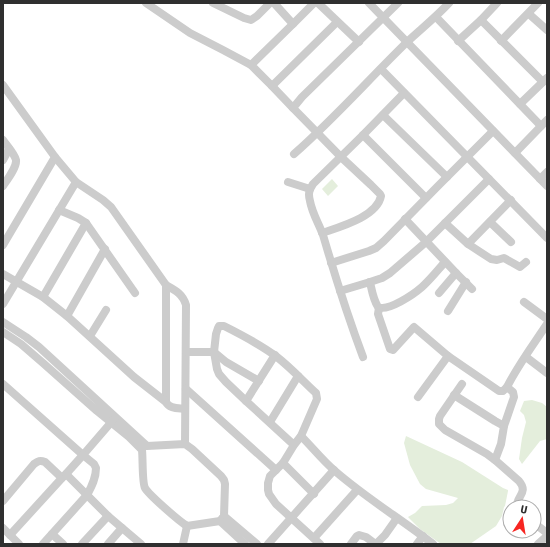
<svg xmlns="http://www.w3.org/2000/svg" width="550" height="547" viewBox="0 0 550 547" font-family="'Fira Sans Condensed',sans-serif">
  <rect width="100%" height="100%" fill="#fff"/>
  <g fill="#e4eedc">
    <polygon points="332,179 338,186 328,196 322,189"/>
    <polygon points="532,400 542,403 547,407 547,439 540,441 522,464 519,459 522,438 526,422 524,415 520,411 524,401"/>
    <polygon points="406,436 462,462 503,488 508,490 508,491 505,506 504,507 502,516 496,526 470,544 441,544 420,529 408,517 415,513 422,506 446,505 453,503 458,498 426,489 420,484 410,465 404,443"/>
  </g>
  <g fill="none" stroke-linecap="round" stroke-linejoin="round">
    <g stroke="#ccc" stroke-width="8">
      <polyline points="146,3 190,33 223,50 251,65"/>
      <polyline points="213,3 244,18 251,20 257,16 270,3"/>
      <polyline points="274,3 293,24 251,65 272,86 293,108"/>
      <polyline points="318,3 359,42"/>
      <polyline points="369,3 547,186"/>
      <polyline points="529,14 547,30"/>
      <polyline points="436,17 541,126"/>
      <polyline points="481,20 497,3"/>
      <polyline points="293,24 314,3"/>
      <polyline points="458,41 481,20 543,82"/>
      <polyline points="501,41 538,3"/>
      <polyline points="3,85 55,157 3,245"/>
      <polyline points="272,86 337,22"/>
      <polyline points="520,104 547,78"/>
      <polyline points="383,115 447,177"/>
      <polyline points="363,135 426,198"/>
      <path d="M3 140C7 146 14 153 16 160 17 167 7 180 3 186"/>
      <polyline points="515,153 547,120"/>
      <path d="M294 154C334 119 369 79 407 42 421 29 436 17 449 3"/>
      <polyline points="3,160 9,149"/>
      <polyline points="489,179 547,238"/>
      <polyline points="540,179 547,172"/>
      <path d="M76 182 103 200 111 207 166 285V402C169 409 179 408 185 409"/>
      <polyline points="288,182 310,189"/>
      <polyline points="59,210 78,218 86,223 135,293"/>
      <polyline points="405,219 456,273 439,293"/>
      <polyline points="490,222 511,242"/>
      <polyline points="445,223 468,244 491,259 497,260 504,258 520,267 526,262"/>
      <path d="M322 233C339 227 377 217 381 196L380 194 371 185 341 157 293 108 302 97 398 3"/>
      <polyline points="468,244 511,200"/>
      <polyline points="331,263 369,251 376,248 384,241 437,187 493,131"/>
      <polyline points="456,273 472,289"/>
      <polyline points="3,274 43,297 67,316 134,377 166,402"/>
      <path d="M370 282C372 291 373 299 378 307 388 312 414 294 422 287 430 280 437 271 445 262"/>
      <path d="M166 285C175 290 183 294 186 305L185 444"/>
      <polyline points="340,291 370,282 382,278 390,273 426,242 489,179 381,69"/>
      <polyline points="43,297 86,223"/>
      <polyline points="524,302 547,319"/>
      <polyline points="3,304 76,182 55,157"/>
      <polyline points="379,308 378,314 390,349 393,350 414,327 448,356 499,391 503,391 507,387"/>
      <polyline points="448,311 466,282"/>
      <polyline points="67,316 105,249"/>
      <path d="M3 322 26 337 39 347 147 446 185 444 192 449 221 476 224 480 225 484 224 516 220 521 187 526C179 521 149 495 145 488 142 482 143 459 142 450L129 437 97 411 43 363 21 344 3 332"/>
      <polyline points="90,336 106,310"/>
      <polyline points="186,352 214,352 226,362 259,381"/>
      <path d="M363 357C348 317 335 276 323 235 319 224 312 213 310 201 308 194 309 190 313 184L363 135 404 93"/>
      <polyline points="526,357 547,373"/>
      <polyline points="3,384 83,455 114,419"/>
      <path d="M462 384 440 416 439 419V424L445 430 487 454 495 460 519 481C529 493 516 496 517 507"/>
      <polyline points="186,389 276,470"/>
      <polyline points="454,395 495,421 504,426 501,444 495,460"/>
      <polyline points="418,397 448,356"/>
      <polyline points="246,401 275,355"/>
      <polyline points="270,422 298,376"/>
      <path d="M504 426 514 397 513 392 507 387C518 365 533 345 547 324"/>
      <path d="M301 436C313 448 323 461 335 471 366 498 401 519 433 544"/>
      <path d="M294 445 246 401 226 382 219 374 217 369 214 352 216 334 218 328 219 326H224C242 335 261 345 277 357 291 368 303 381 316 393L317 399 301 436 294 445 283 463 270 476 268 483V490L269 494 276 504 320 544"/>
      <polyline points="283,463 314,494"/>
      <path d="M3 501 34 464C38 461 40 460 45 462L62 478 66 474 108 516 141 544"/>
      <polyline points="224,516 257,544"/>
      <polyline points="220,521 245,544"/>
      <polyline points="534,523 547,533"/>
      <polyline points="3,528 19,544"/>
      <polyline points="52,534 63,544"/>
      <polyline points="10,535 62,478"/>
      <polyline points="314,538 357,490"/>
      <path d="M43 544 87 495C92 486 96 478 96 468L94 464 83 455 66 474"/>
      <polyline points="82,544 108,516"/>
      <polyline points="108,544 122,528"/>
      <polyline points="183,544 187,526"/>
      <polyline points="268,544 334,470"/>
      <polyline points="351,544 357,536 359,535 366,537 374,543 377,543 385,535 397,518"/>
      <polyline points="417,544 423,536"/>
      <polyline points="538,544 547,536"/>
    </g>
  </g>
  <rect width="550" height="547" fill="none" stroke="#2f2f2f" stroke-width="8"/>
  <g transform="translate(522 519) rotate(12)"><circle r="19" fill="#ffffff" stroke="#acacac"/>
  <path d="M0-3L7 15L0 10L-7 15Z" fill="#f72521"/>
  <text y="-6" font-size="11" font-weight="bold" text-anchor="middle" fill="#2f2f2f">U</text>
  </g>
</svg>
